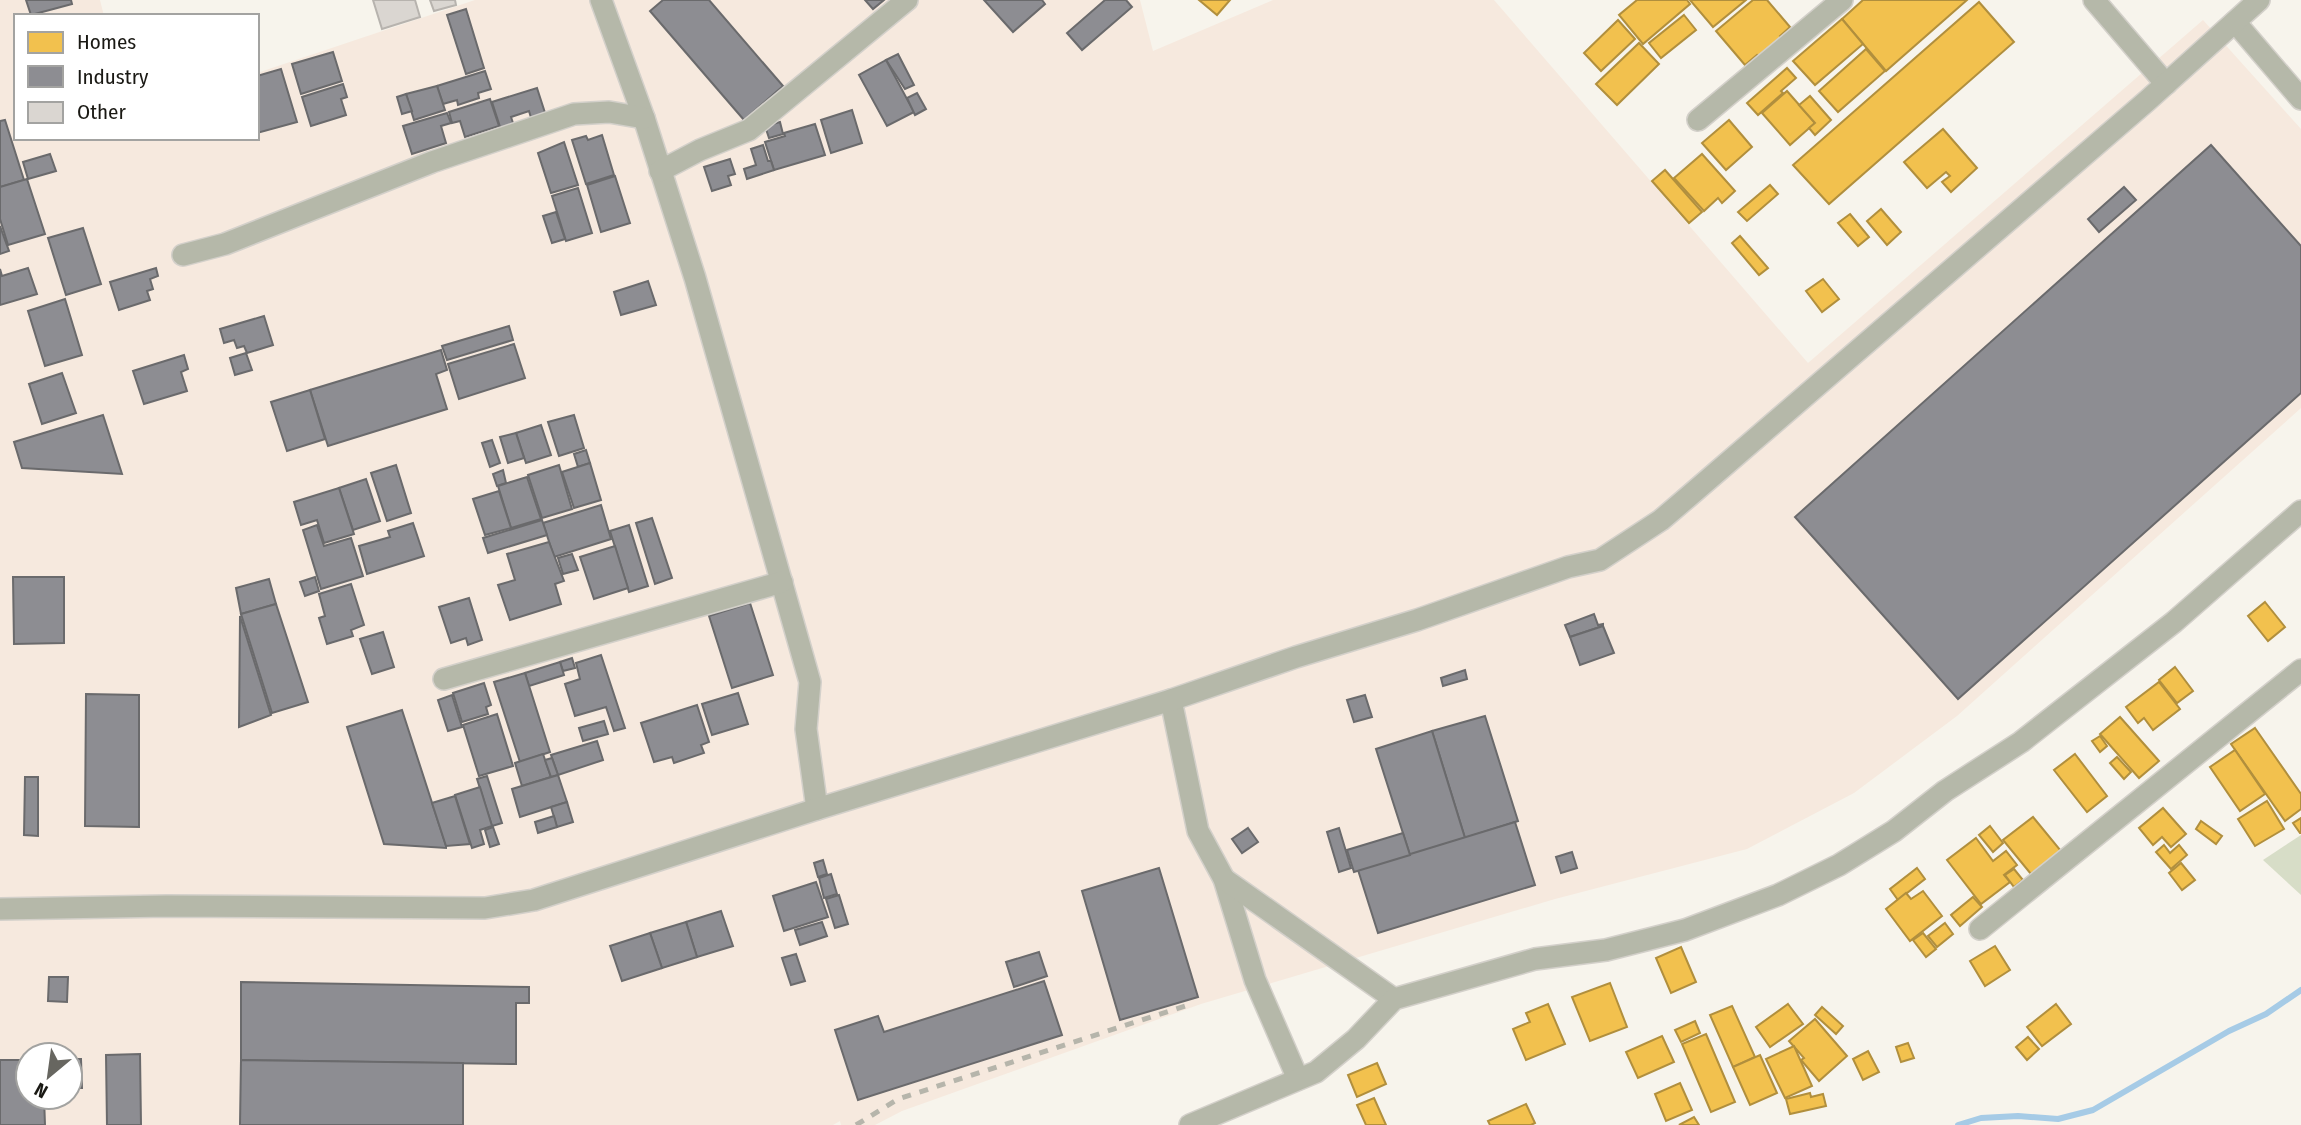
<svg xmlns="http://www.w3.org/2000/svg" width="2301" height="1125" viewBox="0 0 2301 1125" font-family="'Fira Sans Condensed',sans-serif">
  <rect width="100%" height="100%" fill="#f7f4ec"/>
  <path fill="#f6e9de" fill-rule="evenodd" d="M0 0H100L104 16H16V138H257V73L475 0H1140L1153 51 1273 0H1494L1808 363 2203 20 2301 129V408L1957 716 1854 793 1747 849 1555 899 1201 1004 902 1111 875 1125H841L840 1121 833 1125H0ZM28 1055H70V1097H28Z"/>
  <polygon fill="#d7ddc7" points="2301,835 2301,895 2263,860"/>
  <g fill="#f2c14e" stroke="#b18f3d" stroke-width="2">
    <polygon points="1199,0 1230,0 1217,15"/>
    <polygon points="1637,0 1687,0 1690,4 1643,44 1619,15"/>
    <polygon points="1690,0 1746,0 1713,27"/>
    <polygon points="1753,0 1767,0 1790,27 1780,36 1785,42 1762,61 1757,55 1745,65 1716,31"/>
    <polygon points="1863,0 1967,0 1886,71 1842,19"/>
    <polygon points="1979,2 2014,42 1829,204 1793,165"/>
    <polygon points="1684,15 1696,30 1661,58 1649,43"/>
    <polygon points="1842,19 1863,44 1815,85 1793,61"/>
    <polygon points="1618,20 1635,39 1601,71 1584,53"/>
    <polygon points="1639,43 1659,64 1617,105 1596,84"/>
    <polygon points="1866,49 1885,71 1838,112 1819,91"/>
    <polygon points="1787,68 1796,78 1781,91 1783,93 1758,115 1747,103"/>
    <polygon points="1787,91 1815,123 1790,145 1762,113"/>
    <polygon points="1810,96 1831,120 1815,135 1809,128 1815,123 1799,105"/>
    <polygon points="1729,120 1752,147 1726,170 1702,143"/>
    <polygon points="1943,129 1977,168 1951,192 1942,182 1950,176 1946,172 1927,188 1904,162"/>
    <polygon points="1702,154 1735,191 1722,203 1718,198 1704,211 1674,178"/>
    <polygon points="1665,170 1702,212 1689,223 1652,181"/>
    <polygon points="1770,185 1778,194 1747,221 1738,212"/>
    <polygon points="1881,209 1901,232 1887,245 1867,221"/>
    <polygon points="1850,214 1869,237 1858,246 1838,223"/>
    <polygon points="1740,236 1768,268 1759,275 1732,243"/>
    <polygon points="1823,279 1839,299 1822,312 1806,291"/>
    <polygon points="2265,602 2285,627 2268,641 2248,616"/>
    <polygon points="2175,667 2193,691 2177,703 2159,680"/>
    <polygon points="2159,682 2180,709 2153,730 2144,718 2138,723 2126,707"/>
    <polygon points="2120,717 2159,761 2139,778 2100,734"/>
    <polygon points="2255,728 2301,794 2301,809 2285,821 2231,744"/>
    <polygon points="2100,736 2107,746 2100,752 2092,741"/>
    <polygon points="2235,750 2265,794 2240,811 2210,767"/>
    <polygon points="2075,754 2107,796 2087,812 2054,770"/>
    <polygon points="2117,757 2131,772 2124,779 2110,763"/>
    <polygon points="2267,801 2284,829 2255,846 2238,819"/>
    <polygon points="2163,808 2186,834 2171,847 2162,837 2153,845 2139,828"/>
    <polygon points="2033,817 2061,851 2031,874 2003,840"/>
    <polygon points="2301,818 2301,833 2300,833 2293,823"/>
    <polygon points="2201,821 2222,836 2216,844 2196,829"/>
    <polygon points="1990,826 2003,843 1993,852 1979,835"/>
    <polygon points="1976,838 1993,861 2006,851 2017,865 2004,875 2010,882 1981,904 1947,860"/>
    <polygon points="2164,845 2170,853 2179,845 2187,855 2171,869 2156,852"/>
    <polygon points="2181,863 2195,880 2182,890 2169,873"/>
    <polygon points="1917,868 1925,879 1898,900 1890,889"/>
    <polygon points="2014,869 2023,880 2014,887 2005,875"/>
    <polygon points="1923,891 1942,916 1910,941 1886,909 1906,893 1911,899"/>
    <polygon points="1973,897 1982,907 1960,926 1951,915"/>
    <polygon points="1945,923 1953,934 1937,947 1928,936"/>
    <polygon points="1923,933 1936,949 1926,957 1913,940"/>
    <polygon points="1995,946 2010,970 1985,986 1970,961"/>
    <polygon points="1681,947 1696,982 1671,993 1656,958"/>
    <polygon points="1610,983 1627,1027 1590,1041 1572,997"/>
    <polygon points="1548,1004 1565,1044 1526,1060 1513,1029 1530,1022 1526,1013"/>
    <polygon points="1788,1004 1803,1024 1770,1047 1756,1027"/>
    <polygon points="2056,1004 2071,1024 2042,1046 2027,1027"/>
    <polygon points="1732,1006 1755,1057 1733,1067 1710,1015"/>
    <polygon points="1822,1007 1843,1026 1836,1034 1815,1015"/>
    <polygon points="1815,1019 1847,1056 1819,1081 1801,1060 1804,1058 1789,1041"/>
    <polygon points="1695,1021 1700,1033 1681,1042 1675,1030"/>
    <polygon points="1706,1034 1735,1102 1711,1112 1682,1044"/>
    <polygon points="1662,1036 1674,1062 1638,1078 1626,1052"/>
    <polygon points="2028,1037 2039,1049 2027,1060 2016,1047"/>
    <polygon points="1908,1043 1914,1058 1901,1062 1896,1047"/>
    <polygon points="1794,1046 1812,1086 1785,1098 1766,1059"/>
    <polygon points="1868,1051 1879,1072 1863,1080 1853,1059"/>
    <polygon points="1760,1055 1777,1093 1750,1105 1733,1067"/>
    <polygon points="1377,1063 1386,1084 1357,1097 1348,1075"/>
    <polygon points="1680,1083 1692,1110 1666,1121 1655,1094"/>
    <polygon points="1810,1093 1811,1097 1823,1094 1826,1106 1790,1114 1786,1099"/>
    <polygon points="1374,1098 1386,1125 1366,1125 1357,1105"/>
    <polygon points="1526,1104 1535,1123 1531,1125 1490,1125 1488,1121"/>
    <polygon points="1694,1117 1699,1125 1679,1125"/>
  </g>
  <g fill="#8d8d92" stroke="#6a6a6c" stroke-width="2">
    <polygon points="26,0 71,0 72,4 31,15"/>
    <polygon points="663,0 709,0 783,86 744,120 650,11"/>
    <polygon points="865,0 884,0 873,9"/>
    <polygon points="984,0 1042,0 1045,4 1013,32"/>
    <polygon points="1105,0 1126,0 1132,7 1082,50 1067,33"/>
    <polygon points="466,9 484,68 466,74 447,15"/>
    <polygon points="333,52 342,81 301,94 292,64"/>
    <polygon points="898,54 914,85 905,89 886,60"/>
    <polygon points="886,60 914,112 887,126 859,75"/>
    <polygon points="281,69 297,122 257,133 257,76"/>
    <polygon points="485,71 491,89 478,93 479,98 458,105 457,100 443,104 437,86"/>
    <polygon points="343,84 347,97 341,99 346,115 311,126 302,97"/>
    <polygon points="437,86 445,110 414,120 406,94"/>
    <polygon points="537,88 546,116 532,121 529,111 511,117 514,126 501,130 492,102"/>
    <polygon points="917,93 926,109 915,115 907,98"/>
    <polygon points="406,94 412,111 402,114 397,97"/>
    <polygon points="490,99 499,126 465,137 460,121 452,123 449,112"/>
    <polygon points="852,110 862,143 831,153 821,120"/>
    <polygon points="447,113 451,123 441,126 446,143 412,154 403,126"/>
    <polygon points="5,120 24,180 0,187 0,121"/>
    <polygon points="780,122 783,134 769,138 765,126"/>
    <polygon points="815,124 825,155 774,170 765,142 785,136 784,133"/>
    <polygon points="602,135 614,175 586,184 572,140 586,136 588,140"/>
    <polygon points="564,142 578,185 551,193 538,153"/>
    <polygon points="763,145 768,161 771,161 774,170 747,179 744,169 756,165 751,149"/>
    <polygon points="2211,145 2301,246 2301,393 1958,699 1795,517"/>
    <polygon points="50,154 56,171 28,179 23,162"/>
    <polygon points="730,159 735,174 728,176 731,185 712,191 704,167"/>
    <polygon points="615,176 630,223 601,232 587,185"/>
    <polygon points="27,179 45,234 8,245 0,219 0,187"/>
    <polygon points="2124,187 2136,200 2099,232 2088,219"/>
    <polygon points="578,188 592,233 566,241 552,196"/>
    <polygon points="556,212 565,239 552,243 543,216"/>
    <polygon points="0,226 9,251 0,254"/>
    <polygon points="83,228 101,284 66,295 48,238"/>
    <polygon points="28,268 37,294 0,305 0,269 2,276"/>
    <polygon points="156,268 158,276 150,279 153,289 147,291 150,300 119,310 110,282"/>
    <polygon points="648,281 656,305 621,315 614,292"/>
    <polygon points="65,299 82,355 45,366 28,311"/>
    <polygon points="264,316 273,345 247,353 244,346 237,348 234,340 224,343 220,329"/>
    <polygon points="509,326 513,340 447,360 442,346"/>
    <polygon points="514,344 525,378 459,399 448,364"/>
    <polygon points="441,350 447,370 436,374 447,409 328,446 310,390"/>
    <polygon points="246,353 252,370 235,375 230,358"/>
    <polygon points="184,355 188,369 181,372 187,391 144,404 133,371"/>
    <polygon points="62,373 76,413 42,424 29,384"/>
    <polygon points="310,390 325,439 287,451 271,402"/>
    <polygon points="103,415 122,474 22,468 14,442"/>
    <polygon points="574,415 584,448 559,456 548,422"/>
    <polygon points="541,425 551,455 526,463 516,433"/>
    <polygon points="516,433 524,458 508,463 500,437"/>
    <polygon points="492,440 500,463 490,467 482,443"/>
    <polygon points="586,450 590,463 578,467 574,454"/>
    <polygon points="590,463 601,500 574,508 562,472"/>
    <polygon points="396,465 411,513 387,521 371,473"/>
    <polygon points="559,465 572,509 542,518 528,475"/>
    <polygon points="503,470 506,483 497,486 493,474"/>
    <polygon points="527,477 541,519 511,528 498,486"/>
    <polygon points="366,479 380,521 353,530 339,488"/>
    <polygon points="339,488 354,534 324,543 317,520 301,525 294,502"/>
    <polygon points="499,491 511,528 485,535 473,499"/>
    <polygon points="601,505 611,539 554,557 543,523"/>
    <polygon points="652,518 672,578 655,584 636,523"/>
    <polygon points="542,520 547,535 488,553 483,538"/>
    <polygon points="413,523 424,556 367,574 359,546 390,537 388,531"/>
    <polygon points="317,525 324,546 351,538 363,576 321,589 303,530"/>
    <polygon points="629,525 648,586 629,592 610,531"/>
    <polygon points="549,542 564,581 555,584 561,604 510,620 498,585 515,580 507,554"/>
    <polygon points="615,546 628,588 594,599 580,557"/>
    <polygon points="572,554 578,570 563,574 558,558"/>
    <polygon points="13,577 64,577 64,643 14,644"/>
    <polygon points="315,577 319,591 305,596 300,582"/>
    <polygon points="269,579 276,604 241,614 236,588"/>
    <polygon points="351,584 364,625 351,630 353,636 327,644 319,618 325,616 319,594"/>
    <polygon points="469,598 482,640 468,645 466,638 451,643 439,607"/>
    <polygon points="750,603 773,675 732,688 709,616"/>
    <polygon points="276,604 308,702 272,713 241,614"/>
    <polygon points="1594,614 1598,625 1603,624 1603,626 1570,637 1565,625"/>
    <polygon points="240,616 271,715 239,727"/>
    <polygon points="1603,626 1614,653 1580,665 1570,637"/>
    <polygon points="383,632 394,667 372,674 360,639"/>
    <polygon points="601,655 625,728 614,731 606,707 575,716 565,684 580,679 576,663"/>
    <polygon points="572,658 575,668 563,671 560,662"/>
    <polygon points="560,662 564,675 529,686 525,673"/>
    <polygon points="1465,670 1467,679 1443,686 1441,678"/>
    <polygon points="525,673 550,752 520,762 494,682"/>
    <polygon points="484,683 491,705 486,707 488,714 462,722 453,693"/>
    <polygon points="738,693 748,724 712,735 702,704"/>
    <polygon points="86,694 139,695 139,827 85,826"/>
    <polygon points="452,695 462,727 448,731 438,700"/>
    <polygon points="1365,695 1372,717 1354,722 1347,700"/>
    <polygon points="697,705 709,742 701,745 704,753 674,763 672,757 654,762 641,723"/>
    <polygon points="402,710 446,846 446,848 384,844 347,727"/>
    <polygon points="497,714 513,766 479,776 463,725"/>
    <polygon points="1485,716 1518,821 1465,838 1432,731"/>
    <polygon points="604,721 608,734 583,741 579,728"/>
    <polygon points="1432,731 1465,838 1410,855 1376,749"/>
    <polygon points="597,741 603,760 558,775 551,755"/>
    <polygon points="543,754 551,777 522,786 515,763"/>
    <polygon points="552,758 558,775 551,777 545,760"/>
    <polygon points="558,775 567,802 520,817 512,789"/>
    <polygon points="487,776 502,823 492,826 477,779"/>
    <polygon points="25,777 38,777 38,836 24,835"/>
    <polygon points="480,787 492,826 480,830 484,844 472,848 455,795"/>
    <polygon points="455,796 470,844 446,846 432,803"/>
    <polygon points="567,802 573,822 557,827 551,807"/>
    <polygon points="554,816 557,827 538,833 535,822"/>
    <polygon points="1515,822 1535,885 1378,933 1358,870"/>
    <polygon points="493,827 499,844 490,847 485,830"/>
    <polygon points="1248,828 1258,842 1242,853 1232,839"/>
    <polygon points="1339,828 1351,868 1339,872 1327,832"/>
    <polygon points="1403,833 1410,855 1354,872 1347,850"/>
    <polygon points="1572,852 1577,868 1561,873 1556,857"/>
    <polygon points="823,860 827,874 818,877 814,863"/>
    <polygon points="1159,868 1198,997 1120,1020 1082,891"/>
    <polygon points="831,874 837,894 824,898 819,878"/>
    <polygon points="816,882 828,917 784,931 773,896"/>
    <polygon points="839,895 848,924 835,928 826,899"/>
    <polygon points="721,911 733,946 697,957 686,922"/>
    <polygon points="686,922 697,957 662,968 650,933"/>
    <polygon points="822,922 827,936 800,945 795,930"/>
    <polygon points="650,933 662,968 622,981 610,946"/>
    <polygon points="1039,952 1047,976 1014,987 1006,962"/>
    <polygon points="796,954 805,981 791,985 782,958"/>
    <polygon points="49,977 68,977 67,1002 48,1001"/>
    <polygon points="1044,981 1062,1035 858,1100 835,1030 878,1016 884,1032"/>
    <polygon points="241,982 529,987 529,1003 516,1003 516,1064 241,1060"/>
    <polygon points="140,1054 141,1125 107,1125 106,1055"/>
    <polygon points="70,1059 81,1059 82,1088 70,1088"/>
    <polygon points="0,1060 28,1060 28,1097 44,1097 45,1125 0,1125"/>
    <polygon points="241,1060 463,1063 463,1125 240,1125"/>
  </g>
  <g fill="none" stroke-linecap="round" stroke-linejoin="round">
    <polyline stroke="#a6cbe6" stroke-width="6" points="1958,1125 1981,1118 2018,1116 2058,1119 2093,1110 2229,1031 2266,1014 2301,990"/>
  </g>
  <g fill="#dad6d1" stroke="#b7b3ae" stroke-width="2">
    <polygon points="373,0 415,0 420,17 382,29"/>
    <polygon points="430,0 455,0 456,5 434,11"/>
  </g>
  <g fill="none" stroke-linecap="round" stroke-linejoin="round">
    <defs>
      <g id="minor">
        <polyline points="601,0 644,118 695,278 810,682 806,729 817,809"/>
        <polyline points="2094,0 2166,84"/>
        <polyline points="2235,22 2301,99"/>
        <polyline points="1698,120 1842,0"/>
        <polyline points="660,171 700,150 749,130 907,0"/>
        <polyline points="183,255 225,244 432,162 574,114 609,112 644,118"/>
        <polyline points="444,679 782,582"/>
        <polyline points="1171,700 1198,831 1224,879 1255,980 1298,1079"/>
        <polyline points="1224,879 1394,999"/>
        <polyline points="0,909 167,906 485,908 534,900 817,809 1171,700 1296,657 1417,620 1568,567 1600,560 1661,520 1688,497 2148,100 2259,0"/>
        <polyline points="1980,929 2301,670"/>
        <polyline points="1190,1125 1316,1072 1356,1039 1394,999 1535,959 1606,950 1685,930 1778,895 1839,865 1894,831 1945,791 2021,742 2174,622 2301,511"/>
      </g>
    </defs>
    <use href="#minor" stroke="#d3d0ca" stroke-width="24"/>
    <use href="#minor" stroke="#b5b8a9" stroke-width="21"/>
    <polyline stroke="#b6b5ab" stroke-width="5" stroke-dasharray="9 9" stroke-linecap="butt" points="856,1125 898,1099 1185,1006"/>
  </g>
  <rect x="14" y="14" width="245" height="126" fill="#ffffff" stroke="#a3a3a1" stroke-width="2"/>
  <rect x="28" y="32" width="35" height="21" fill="#f2c14e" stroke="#a3a3a1" stroke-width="2"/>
  <text x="77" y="49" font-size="21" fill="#1a1914">Homes</text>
  <rect x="28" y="66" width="35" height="21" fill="#8d8d92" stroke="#a3a3a1" stroke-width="2"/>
  <text x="77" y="84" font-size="21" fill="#1a1914">Industry</text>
  <rect x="28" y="102" width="35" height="21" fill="#dad6d1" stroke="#a3a3a1" stroke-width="2"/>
  <text x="77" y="119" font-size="21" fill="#1a1914">Other</text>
  <g transform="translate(49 1076) rotate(209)"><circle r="33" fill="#ffffff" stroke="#a3a3a1" stroke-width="2"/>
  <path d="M0-5L12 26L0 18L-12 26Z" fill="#676660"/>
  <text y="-10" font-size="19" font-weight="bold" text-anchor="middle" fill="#1a1914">N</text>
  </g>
</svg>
